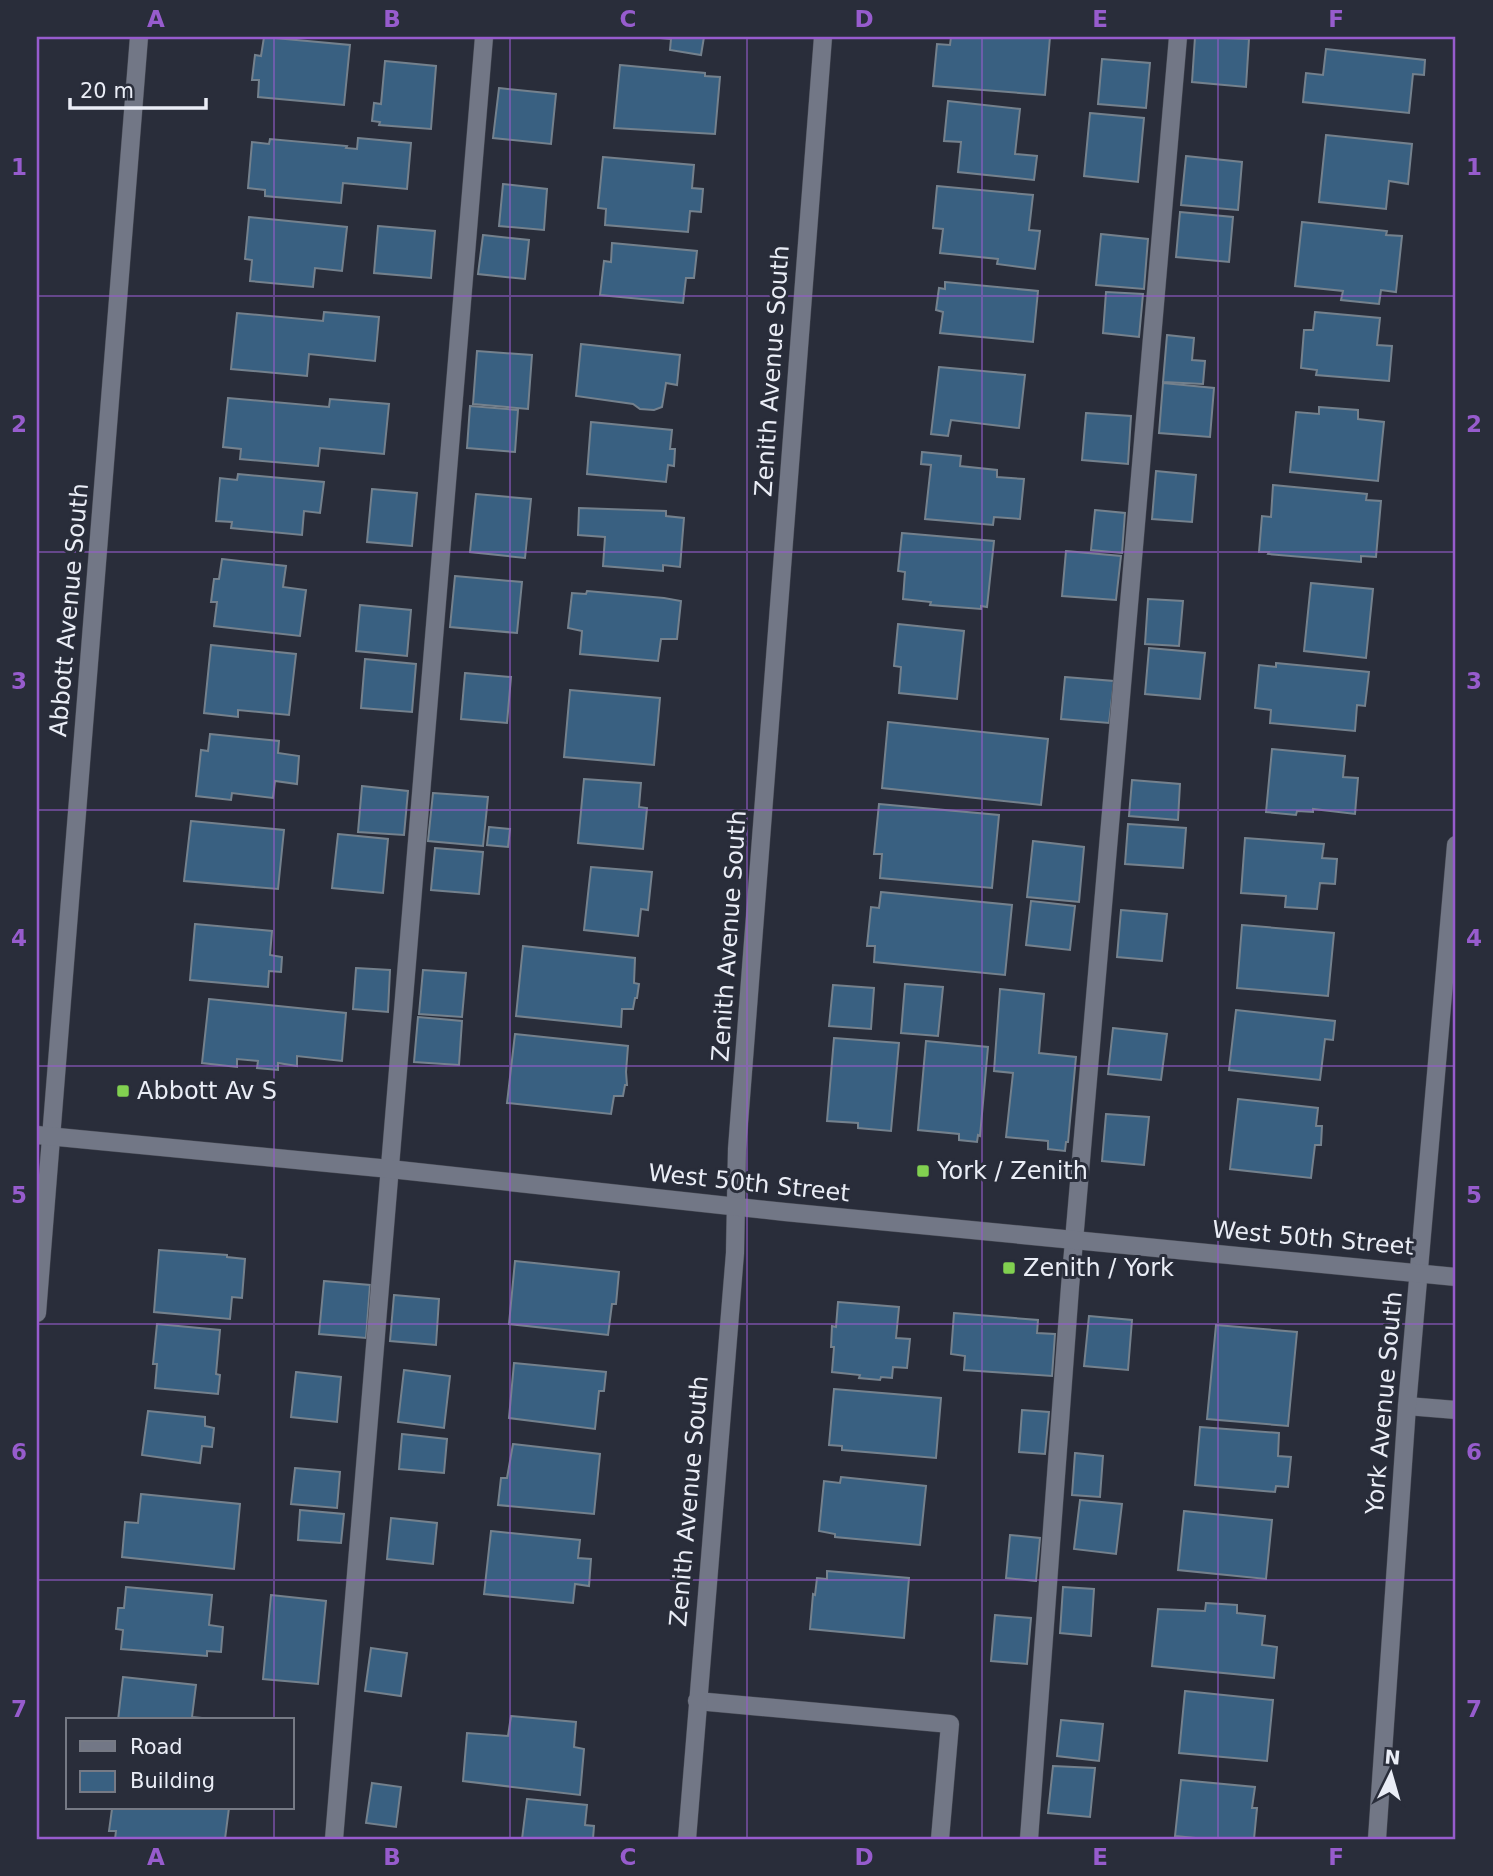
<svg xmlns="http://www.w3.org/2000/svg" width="1493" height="1876" viewBox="0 0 1493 1876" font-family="'DejaVu Sans',sans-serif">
  <rect width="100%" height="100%" fill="#292d3a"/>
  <g fill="#396081" stroke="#74818d" stroke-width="2">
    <polygon points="264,37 350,45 344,105 258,97 259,80 252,80 255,55 261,56"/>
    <polygon points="649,37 704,37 701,55 670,50 671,39"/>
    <polygon points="951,37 1050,37 1045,95 933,86 937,44 950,45"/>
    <polygon points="1195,37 1249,39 1246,87 1192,82"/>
    <polygon points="1326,49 1425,60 1424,75 1413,74 1409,113 1303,102 1306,73 1323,75"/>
    <polygon points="1102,59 1150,63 1146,108 1098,104"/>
    <polygon points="385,61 436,66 431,129 379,125 380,122 372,121 374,103 381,104"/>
    <polygon points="620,65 705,73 705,76 720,77 715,134 614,128"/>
    <polygon points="499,88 556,94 551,144 493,138"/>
    <polygon points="948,101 1020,109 1015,154 1037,156 1034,180 958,172 961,142 944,141"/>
    <polygon points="1090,113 1144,118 1138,182 1084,176"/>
    <polygon points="1326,135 1412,144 1408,184 1389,181 1386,209 1319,202"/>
    <polygon points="358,138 411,143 407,189 343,183 341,203 265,196 265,190 248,188 252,142 269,144 270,139 347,146 346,148 357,149"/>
    <polygon points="1186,156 1242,162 1238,210 1181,205"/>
    <polygon points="603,157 694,165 692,188 703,189 701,212 690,211 688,232 605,225 606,209 598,208"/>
    <polygon points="503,184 547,189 544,230 499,226"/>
    <polygon points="937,186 1033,195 1029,230 1040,231 1035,269 997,264 998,259 940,253 943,229 933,228"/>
    <polygon points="1180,212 1233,217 1229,262 1176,257"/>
    <polygon points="249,217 347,227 342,271 315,268 313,287 250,281 252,260 245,259"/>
    <polygon points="1302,222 1387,231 1386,235 1402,236 1396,292 1381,290 1379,304 1341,300 1343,291 1295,286"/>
    <polygon points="378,226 435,231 431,278 374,273"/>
    <polygon points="1101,234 1148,239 1144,289 1096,285"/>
    <polygon points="483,235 529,240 525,279 478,274"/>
    <polygon points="612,243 697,251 694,278 686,278 683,303 600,295 604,261 611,262"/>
    <polygon points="945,282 1038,291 1033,342 940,333 943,312 936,310 939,288 945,289"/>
    <polygon points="1106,292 1143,294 1139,337 1103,333"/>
    <polygon points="324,312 379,317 375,361 309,354 307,376 231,369 237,313 323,321"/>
    <polygon points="1315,312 1380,318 1377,345 1392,346 1389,381 1316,375 1317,370 1301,368 1304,330 1313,330"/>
    <polygon points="1167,335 1194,338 1192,360 1205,361 1203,384 1163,382"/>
    <polygon points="581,344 680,355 677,385 666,383 662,407 654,410 640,409 633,404 576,396"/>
    <polygon points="477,351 532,355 528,409 473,404"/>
    <polygon points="939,367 1025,375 1019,428 951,420 948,436 931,434"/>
    <polygon points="1163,383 1214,388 1210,437 1159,433"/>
    <polygon points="228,398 329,407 330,399 389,404 384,454 320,448 318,466 240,459 241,449 223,447"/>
    <polygon points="470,406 518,410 515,452 467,448"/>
    <polygon points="1319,407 1358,410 1358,419 1384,422 1378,481 1290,472 1296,412 1319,414"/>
    <polygon points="1086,413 1131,416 1128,464 1082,460"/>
    <polygon points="591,422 672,430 670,449 675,449 674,466 668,465 666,482 587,474"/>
    <polygon points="922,452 961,456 960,466 997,470 997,477 1024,479 1020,519 994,517 993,525 925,519 931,465 921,464"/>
    <polygon points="1156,471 1196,475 1192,522 1152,519"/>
    <polygon points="238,474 324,482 320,513 304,511 302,535 231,528 232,522 216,521 220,478 237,480"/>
    <polygon points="1273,485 1367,494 1366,500 1381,501 1376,557 1361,556 1361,562 1268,554 1269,552 1259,552 1262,516 1271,517"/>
    <polygon points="372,489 417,493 412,546 367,542"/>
    <polygon points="476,494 531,499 525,558 470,552"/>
    <polygon points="579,508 666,511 666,516 684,518 680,567 663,565 663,571 603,566 605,537 578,535"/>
    <polygon points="1095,510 1125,513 1122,553 1091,550"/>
    <polygon points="902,533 994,541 987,607 981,606 981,609 930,605 931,602 903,599 905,572 898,571"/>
    <polygon points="1066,551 1121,556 1116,600 1062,596"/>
    <polygon points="222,559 286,566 283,587 306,590 300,636 214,626 217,602 211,602 214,579 219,579"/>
    <polygon points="455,576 522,582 517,633 450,627"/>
    <polygon points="1311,583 1373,589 1366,658 1304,651"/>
    <polygon points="587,591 664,598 681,601 677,639 661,639 658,661 580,654 582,631 568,628 572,593 586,594"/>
    <polygon points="1148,599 1183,601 1179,646 1145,644"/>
    <polygon points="360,605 411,610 407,656 356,651"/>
    <polygon points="898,624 964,631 957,699 899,693 901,667 894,666"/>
    <polygon points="211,645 296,654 289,715 238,710 238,717 204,713"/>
    <polygon points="1149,648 1205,653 1200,699 1145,694"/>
    <polygon points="365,659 416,664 412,712 361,708"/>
    <polygon points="1276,663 1369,672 1365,706 1357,705 1355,731 1270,723 1271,710 1255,708 1259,665 1276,667"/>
    <polygon points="465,673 511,677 507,723 461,719"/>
    <polygon points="1065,677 1114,681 1109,723 1061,719"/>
    <polygon points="570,690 660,698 654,765 564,757"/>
    <polygon points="888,722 1048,739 1041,805 882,788"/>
    <polygon points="210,734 279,741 278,753 299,756 297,784 275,781 273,798 232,793 231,800 196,796 201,750 208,751"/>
    <polygon points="1272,749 1345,756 1343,777 1358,778 1355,814 1313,809 1313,812 1297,811 1296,815 1266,812"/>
    <polygon points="584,779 641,783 639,807 647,808 643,849 578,843"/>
    <polygon points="1132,780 1180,784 1178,820 1129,816"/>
    <polygon points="362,786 408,791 404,835 358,832"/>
    <polygon points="433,793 488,797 483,846 428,841"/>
    <polygon points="879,804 999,815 992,888 880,878 882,854 874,854"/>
    <polygon points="191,821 284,830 278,889 184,881"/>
    <polygon points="1128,824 1186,828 1183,868 1125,864"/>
    <polygon points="489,827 510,829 508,847 487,845"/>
    <polygon points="338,834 388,839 383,893 332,888"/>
    <polygon points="1245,838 1324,844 1322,858 1337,859 1335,884 1320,883 1317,909 1285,907 1286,896 1241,893"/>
    <polygon points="1033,841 1084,847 1079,902 1027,897"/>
    <polygon points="435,848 483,852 479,894 431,890"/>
    <polygon points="591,867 652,872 648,910 641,909 638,936 584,930"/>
    <polygon points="881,892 1012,905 1005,975 874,962 875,946 867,946 871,907 879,908"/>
    <polygon points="1031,901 1075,906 1070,950 1026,945"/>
    <polygon points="1121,910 1167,914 1162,961 1117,957"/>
    <polygon points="195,924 272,931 270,955 282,957 281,972 269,971 268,987 190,980"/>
    <polygon points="1242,925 1334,933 1328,996 1237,988"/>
    <polygon points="523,946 635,958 634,983 639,984 637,998 635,998 633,1009 622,1009 621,1027 516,1016"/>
    <polygon points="356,968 390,970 388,1012 353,1009"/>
    <polygon points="423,970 466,973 462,1017 419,1014"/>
    <polygon points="905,984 943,987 938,1036 901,1033"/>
    <polygon points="833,985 874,988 871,1029 829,1026"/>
    <polygon points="1000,989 1044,994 1039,1053 1076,1057 1068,1142 1066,1142 1065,1151 1048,1149 1048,1141 1006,1137 1013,1073 994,1071"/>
    <polygon points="209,999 346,1013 342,1061 297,1056 297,1066 278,1063 278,1070 257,1068 258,1061 237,1059 237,1067 202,1063"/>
    <polygon points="1236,1010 1335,1021 1333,1040 1325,1039 1320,1080 1229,1070"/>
    <polygon points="418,1017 462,1021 459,1065 414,1062"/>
    <polygon points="1113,1028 1167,1034 1161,1080 1108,1074"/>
    <polygon points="515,1034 628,1046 626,1072 627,1085 625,1085 623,1096 614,1096 611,1114 507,1103"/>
    <polygon points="834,1038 899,1043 891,1131 858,1128 858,1123 827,1121"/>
    <polygon points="926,1041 988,1047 980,1136 978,1135 977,1142 959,1140 959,1134 918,1130"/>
    <polygon points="1238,1099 1318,1108 1316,1126 1322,1126 1321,1145 1315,1145 1311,1178 1230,1169"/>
    <polygon points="1106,1114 1149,1117 1144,1165 1102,1161"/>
    <polygon points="159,1250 227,1255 227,1257 245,1259 242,1298 232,1297 230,1319 154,1312"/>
    <polygon points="515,1261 619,1272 616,1304 612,1304 608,1335 509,1324"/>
    <polygon points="324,1281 370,1285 366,1338 319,1334"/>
    <polygon points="394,1295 439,1299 436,1345 390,1341"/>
    <polygon points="838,1302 899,1307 896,1338 910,1339 907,1368 893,1367 892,1378 881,1377 880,1380 859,1378 860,1375 832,1372 834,1347 831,1347 832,1326 836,1327"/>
    <polygon points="954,1313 1038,1320 1037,1333 1055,1334 1052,1376 964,1370 965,1356 951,1354"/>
    <polygon points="1089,1316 1132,1320 1128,1370 1084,1366"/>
    <polygon points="157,1324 220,1330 216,1374 220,1375 218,1394 155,1388 157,1364 153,1364"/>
    <polygon points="1216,1325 1297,1332 1288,1426 1207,1419"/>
    <polygon points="514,1363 606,1372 604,1391 599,1391 595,1429 509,1418"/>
    <polygon points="404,1370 450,1376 444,1428 398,1422"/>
    <polygon points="296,1372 341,1377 337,1422 291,1417"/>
    <polygon points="834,1389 941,1398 936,1458 842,1450 842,1446 829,1445"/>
    <polygon points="1022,1410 1049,1412 1045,1454 1019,1452"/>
    <polygon points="148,1411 205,1417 205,1426 214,1428 212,1447 202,1446 200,1463 142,1455"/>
    <polygon points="1200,1427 1279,1433 1278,1456 1291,1457 1288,1487 1276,1486 1275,1492 1195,1485"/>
    <polygon points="402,1434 447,1439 444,1473 399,1469"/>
    <polygon points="513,1444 600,1454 594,1514 498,1505 501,1478 507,1478"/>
    <polygon points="1075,1453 1103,1456 1100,1497 1072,1495"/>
    <polygon points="295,1468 340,1472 337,1508 291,1504"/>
    <polygon points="841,1477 926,1486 920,1545 835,1537 835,1534 819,1531 824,1481 840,1483"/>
    <polygon points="141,1494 240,1504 234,1569 122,1557 125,1522 138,1523"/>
    <polygon points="1080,1500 1122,1504 1116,1554 1074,1549"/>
    <polygon points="300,1510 344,1514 341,1543 298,1540"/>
    <polygon points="1184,1511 1272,1520 1266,1579 1178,1570"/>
    <polygon points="391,1518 437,1523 433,1564 387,1559"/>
    <polygon points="491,1531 580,1540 578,1558 591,1559 589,1586 575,1584 573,1603 484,1594"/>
    <polygon points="1010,1535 1040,1538 1036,1581 1006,1578"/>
    <polygon points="827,1571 909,1578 904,1638 810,1629 813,1594 815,1595 817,1578 827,1579"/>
    <polygon points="126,1587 212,1595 209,1625 223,1627 221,1652 207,1651 207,1656 121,1649 123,1630 116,1629 118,1608 124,1608"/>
    <polygon points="1063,1587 1094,1589 1091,1636 1060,1633"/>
    <polygon points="271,1595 326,1601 318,1684 263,1679"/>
    <polygon points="1206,1603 1237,1605 1237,1613 1265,1616 1262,1645 1277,1647 1274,1678 1152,1666 1158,1609 1205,1611"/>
    <polygon points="995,1615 1031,1618 1027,1664 991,1661"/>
    <polygon points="371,1648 407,1653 401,1696 365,1691"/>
    <polygon points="123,1677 196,1685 192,1717 222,1720 118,1720"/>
    <polygon points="1185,1691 1273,1700 1267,1761 1179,1753"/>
    <polygon points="511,1716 576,1722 574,1747 584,1749 580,1795 463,1781 467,1733 508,1736"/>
    <polygon points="1061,1720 1103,1724 1099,1761 1057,1756"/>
    <polygon points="1053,1766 1095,1768 1090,1817 1048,1813"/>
    <polygon points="1181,1780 1255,1787 1252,1808 1257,1808 1254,1839 1206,1839 1175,1836"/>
    <polygon points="372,1783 401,1787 396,1827 366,1823"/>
    <polygon points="527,1799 587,1805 585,1825 594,1826 593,1839 522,1839"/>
    <polygon points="109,1808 229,1808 225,1839 115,1839 116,1831 109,1831 112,1809"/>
  </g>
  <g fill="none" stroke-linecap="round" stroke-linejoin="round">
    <defs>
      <g id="service">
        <polyline points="1407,1406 1456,1410"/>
        <polyline points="697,1701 950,1724 940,1839"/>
        <polyline points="334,1839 484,37"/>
        <polyline points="1029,1839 1070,1287 1178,37"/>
      </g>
      <g id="minor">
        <polyline points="37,1313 139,37"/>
        <polyline points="687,1839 735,1253 737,1149 823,37"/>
        <polyline points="1377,1839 1407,1406 1456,845"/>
      </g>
      <polyline id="secondary" points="37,1135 390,1169 785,1212 1456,1277"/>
    </defs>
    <use href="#service" stroke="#464953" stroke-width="19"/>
    <use href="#minor" stroke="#464953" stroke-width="19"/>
    <use href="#secondary" stroke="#464953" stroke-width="19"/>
    <use href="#service" stroke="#727786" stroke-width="18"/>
    <use href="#minor" stroke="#727786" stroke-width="18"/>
    <use href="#secondary" stroke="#727786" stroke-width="18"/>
  </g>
  <path fill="none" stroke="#975ccd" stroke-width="2" stroke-opacity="0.55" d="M274 37V1720M510 37V1839M747 37V1839M982 37V1839M1218 37V1839M37 296H1456M37 552H1456M37 810H1456M37 1066H1456M37 1324H1456M37 1580H1456M274 1808V1839"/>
  <g fill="#81d050" stroke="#292d3a" stroke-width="2.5">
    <rect x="116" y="1084" width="14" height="14" rx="3.5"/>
    <rect x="916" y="1164" width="14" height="14" rx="3.5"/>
    <rect x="1002" y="1261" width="14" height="14" rx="3.5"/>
  </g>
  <g text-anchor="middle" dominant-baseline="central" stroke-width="6" stroke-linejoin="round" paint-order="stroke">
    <g font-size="24" fill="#eaedf6" stroke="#292d3a">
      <text transform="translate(772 371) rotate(-86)">Zenith Avenue South</text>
      <text transform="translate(69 610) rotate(-85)">Abbott Avenue South</text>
      <text transform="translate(729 936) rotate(-86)">Zenith Avenue South</text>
      <text transform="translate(749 1183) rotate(6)">West 50th Street</text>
      <text transform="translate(1313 1238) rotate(5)">West 50th Street</text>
      <text transform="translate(1384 1403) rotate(-85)">York Avenue South</text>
      <text transform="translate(689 1501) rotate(-85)">Zenith Avenue South</text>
    </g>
    <g font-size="24" fill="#eaedf6" stroke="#292d3a" text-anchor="start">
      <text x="137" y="1091">Abbott Av S</text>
      <text x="937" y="1171">York / Zenith</text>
      <text x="1023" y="1268">Zenith / York</text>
    </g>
  </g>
  <rect width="1493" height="1876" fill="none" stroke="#292d3a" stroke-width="77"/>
  <rect x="66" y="1718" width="228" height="91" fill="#292d3a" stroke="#767a85" stroke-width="2"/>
  <rect x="80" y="1741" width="35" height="10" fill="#727786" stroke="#767a85" stroke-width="2"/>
  <text x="130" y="1754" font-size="21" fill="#eaedf6">Road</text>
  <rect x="80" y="1771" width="35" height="21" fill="#396081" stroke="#767a85" stroke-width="2"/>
  <text x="130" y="1788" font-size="21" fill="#eaedf6">Building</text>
  <g transform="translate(1391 1774) rotate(5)" stroke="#292d3a" stroke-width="5" paint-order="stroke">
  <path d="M0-5L12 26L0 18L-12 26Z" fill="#eaedf6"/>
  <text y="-10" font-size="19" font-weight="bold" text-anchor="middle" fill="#eaedf6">N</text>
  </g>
  <path d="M70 98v10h136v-10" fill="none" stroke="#eaedf6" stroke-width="3.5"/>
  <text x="80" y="98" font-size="21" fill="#eaedf6" stroke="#292d3a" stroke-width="5" paint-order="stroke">20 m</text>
  <rect x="38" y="38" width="1416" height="1800" fill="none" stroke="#975ccd" stroke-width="2.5"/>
  <g font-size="23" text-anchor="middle" font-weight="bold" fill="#975ccd">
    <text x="156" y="27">A</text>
    <text x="392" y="27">B</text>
    <text x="628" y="27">C</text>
    <text x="864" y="27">D</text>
    <text x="1100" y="27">E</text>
    <text x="1336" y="27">F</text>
    <text x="19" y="175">1</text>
    <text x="1474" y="175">1</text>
    <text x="19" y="432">2</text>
    <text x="1474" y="432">2</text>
    <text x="19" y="689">3</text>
    <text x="1474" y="689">3</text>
    <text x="19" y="946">4</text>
    <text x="1474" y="946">4</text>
    <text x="19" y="1203">5</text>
    <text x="1474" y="1203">5</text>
    <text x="19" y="1460">6</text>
    <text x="1474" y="1460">6</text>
    <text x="19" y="1717">7</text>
    <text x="1474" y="1717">7</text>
    <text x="156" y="1865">A</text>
    <text x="392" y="1865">B</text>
    <text x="628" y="1865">C</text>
    <text x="864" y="1865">D</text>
    <text x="1100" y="1865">E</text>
    <text x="1336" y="1865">F</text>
  </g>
</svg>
